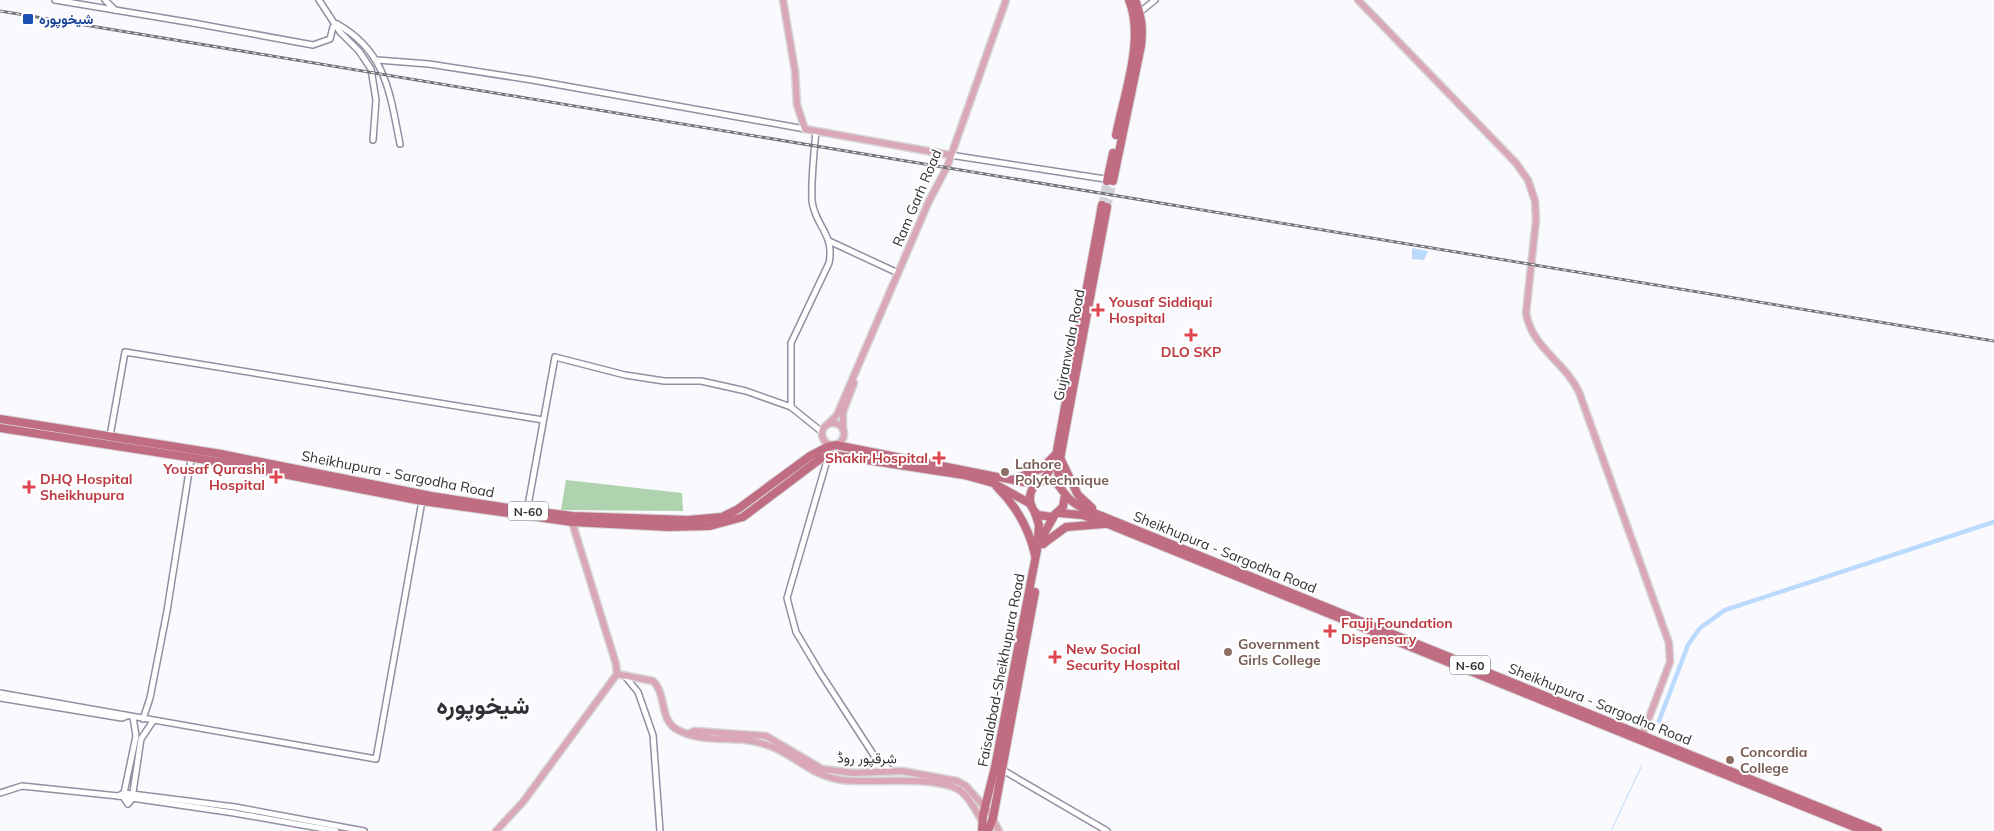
<svg xmlns="http://www.w3.org/2000/svg" width="1994" height="831" viewBox="0 0 1994 831" font-family="Mulish,Vazirmatn,sans-serif">
  <rect width="100%" height="100%" fill="#fafafe"/>
  <polygon fill="#afd2af" points="566,480 682,493 683,511 561,510"/>
  <polygon fill="#bbdafd" points="1412,248 1428,251 1424,260 1412,259"/>
  <g fill="none" stroke-linecap="round" stroke-linejoin="round">
    <polyline stroke="#bbdafd" stroke-width="1" points="1611,831 1642,765"/>
    <polyline stroke="#bbdafd" stroke-width="4.5" points="1659,721 1688,645 1700,628 1725,610 1994,522"/>
    <g stroke="#d2d2d6" stroke-width="8" stroke-dasharray="8 4" stroke-linecap="butt">
      <polyline points="1102,205 1107,181"/>
      <polyline points="1107,207 1113,181"/>
    </g>
    <defs>
      <g id="minor">
        <polyline points="55,0 193,23 313,45 330,39 333,27 337,24"/>
        <polyline points="105,0 115,10"/>
        <polyline points="319,0 340,32 359,51 371,69 376,100 373,140"/>
        <polyline points="1140,12 1155,0"/>
        <path d="M337 24C386 51 390 94 400 144"/>
        <polyline points="377,60 429,64 532,80 805,129"/>
        <polyline points="950,155 1105,179"/>
        <polyline points="829,241 898,273"/>
        <path d="M791 407V343L829 263C835 234 815 226 812 201 811 179 814 153 816 131"/>
        <polyline points="110,436 125,352 543,420"/>
        <polyline points="828,457 787,598 796,632 821,674 875,757 891,771"/>
        <polyline points="527,511 555,357 625,375 664,381 701,381 746,391 791,407 822,432"/>
        <polyline points="624,675 638,692 653,735 660,831"/>
        <polyline points="0,693 376,759 422,501"/>
        <polyline points="0,698 122,718 127,716"/>
        <polyline points="133,717 136,736 124,793 124,798 128,804 132,799 141,739 153,721"/>
        <polyline points="143,719 150,698 167,611 191,459"/>
        <polyline points="1001,769 1107,831"/>
        <polyline points="0,793 22,786 118,796 234,813 336,831"/>
        <polyline points="118,796 124,793 235,807 364,831"/>
      </g>
      <g id="major">
        <polyline points="783,0 795,71 797,105 805,129 950,155"/>
        <path d="M1358 0 1516 163 1528 180 1535 201 1536 220 1526 313C1532 348 1565 362 1579 392L1669 643 1670 662 1641 739"/>
        <circle cx="833" cy="434" r="11"/>
        <polyline points="828,424 837,415 929,201 947,167 1006,0"/>
        <polyline points="843,429 843,412 854,383"/>
        <path d="M617 674 653 681C667 694 659 721 678 730 706 745 738 734 767 745 795 754 808 775 842 780 869 784 940 774 962 792 971 800 977 813 983 823"/>
        <polyline points="688,734 694,731 766,736 822,769 854,773 902,771 957,781 966,786 990,813 999,831"/>
        <polyline points="496,831 523,802 617,674 616,664 572,522"/>
      </g>
      <g id="highway">
        <path d="M1116 135C1124 94 1145 39 1129 0"/>
        <polyline points="1107,181 1113,153"/>
        <path d="M1113 181 1141 46C1143 29 1142 16 1135 0"/>
        <polyline points="0,419 221,454 431,496 508,508 573,516 688,520 722,517 738,509 810,456 827,447 836,445 1023,482 1038,483"/>
        <polyline points="0,428 226,463 422,501 572,522 669,527 710,526 743,517 820,459 834,455 964,475 993,483 1029,503"/>
        <polyline points="1061,460 1078,495 1092,508"/>
        <polyline points="1015,479 1042,468 1054,456"/>
        <polyline points="1043,481 1055,461 1102,205"/>
        <path d="M997 487C1017 507 1029 528 1035 555"/>
        <polyline points="1061,487 1058,472 1062,448 1107,207"/>
        <path d="M1065 494 1063 507 1052 517 1038 515C1023 503 1030 477 1051 481 1059 483 1060 488 1065 494 1074 507 1095 513 1109 519L1878 831"/>
        <polyline points="1059,513 1082,515 1108,524 1864,831"/>
        <polyline points="1043,544 1045,532 1054,516"/>
        <polyline points="1043,544 1066,527 1104,524"/>
        <polyline points="982,831 983,815 995,767 1037,550 1039,525 1035,513"/>
        <polyline points="988,831 993,818 1035,592"/>
      </g>
    </defs>
    <use href="#minor" stroke="#938fa2" stroke-width="8"/>
    <use href="#major" stroke="#d6d6d7" stroke-width="9"/>
    <use href="#highway" stroke="#d6d6d7" stroke-width="10"/>
    <use href="#minor" stroke="#fff" stroke-width="5"/>
    <use href="#major" stroke="#d9a7b5" stroke-width="6"/>
    <use href="#highway" stroke="#c06c83" stroke-width="8"/>
    <defs>
      <polyline id="rail" points="0,11 1994,341"/>
    </defs>
    <use href="#rail" stroke="#747379" stroke-width="3"/>
    <use href="#rail" stroke="#fff" stroke-width="1" stroke-dasharray="4" stroke-linecap="butt"/>
  </g>
  <rect fill="#1a4fb4" stroke="#fff" stroke-width="2" x="22" y="13" width="12" height="12" rx="2.5"/>
  <g fill="#e0444e" stroke="#fff" stroke-width="2">
    <path d="M1095.5 302.5h5v5h5v5h-5v5h-5v-5h-5v-5h5z"/>
    <path d="M1188.5 327.5h5v5h5v5h-5v5h-5v-5h-5v-5h5z"/>
    <path d="M936.5 450.5h5v5h5v5h-5v5h-5v-5h-5v-5h5z"/>
    <path d="M273.5 469.5h5v5h5v5h-5v5h-5v-5h-5v-5h5z"/>
    <path d="M26.5 479.5h5v5h5v5h-5v5h-5v-5h-5v-5h5z"/>
    <path d="M1327.5 623.5h5v5h5v5h-5v5h-5v-5h-5v-5h5z"/>
    <path d="M1052.5 649.5h5v5h5v5h-5v5h-5v-5h-5v-5h5z"/>
  </g>
  <g fill="#8d6e63" stroke="#fff" stroke-width="2">
    <circle cx="1005" cy="472" r="5"/>
    <circle cx="1228" cy="652" r="5"/>
    <circle cx="1730" cy="760" r="5"/>
  </g>
  <g text-anchor="middle" dominant-baseline="central" stroke-width="4" stroke-linejoin="round" paint-order="stroke">
    <g fill="#fff" stroke="#6f6e73" stroke-width="1">
      <rect x="508" y="501.5" width="40" height="19" rx="4"/>
      <rect x="1450" y="655.5" width="40" height="19" rx="4"/>
    </g>
    <g font-size="12" font-weight="bold" fill="#313037">
      <text x="528" y="511">N-60</text>
      <text x="1470" y="665">N-60</text>
    </g>
    <g font-size="14" font-weight="bold" fill="#164399" stroke="#fff" text-anchor="start">
      <text x="39" y="19">شیخوپورہ</text>
    </g>
    <g font-size="14" fill="#313037" stroke="#fff">
      <text transform="translate(917 198) rotate(-67)">Ram Garh Road</text>
      <text transform="translate(1069 345) rotate(-79)">Gujranwala Road</text>
      <text transform="translate(398 474) rotate(11)">Sheikhupura - Sargodha Road</text>
      <text transform="translate(1225 552) rotate(22)">Sheikhupura - Sargodha Road</text>
      <text transform="translate(1001 670) rotate(-79)">Faisalabad-Sheikhupura Road</text>
      <text transform="translate(1600 704) rotate(22)">Sheikhupura - Sargodha Road</text>
      <text transform="translate(867 758) rotate(1)">شرقپور روڈ</text>
    </g>
    <g font-size="14" font-weight="bold" fill="#be3a42" stroke="#fff" text-anchor="start">
      <text x="1109" y="302">Yousaf Siddiqui<tspan x="1109" dy="16">Hospital</tspan></text>
      <text x="1191" y="352" text-anchor="middle">DLO SKP</text>
      <text x="928" y="458" text-anchor="end">Shakir Hospital</text>
      <text x="265" y="469" text-anchor="end">Yousaf Qurashi<tspan x="265" dy="16">Hospital</tspan></text>
      <text x="40" y="479">DHQ Hospital<tspan x="40" dy="16">Sheikhupura</tspan></text>
      <text x="1341" y="623">Fauji Foundation<tspan x="1341" dy="16">Dispensary</tspan></text>
      <text x="1066" y="649">New Social<tspan x="1066" dy="16">Security Hospital</tspan></text>
    </g>
    <g font-size="14" font-weight="bold" fill="#785e54" stroke="#fff" text-anchor="start">
      <text x="1015" y="464">Lahore<tspan x="1015" dy="16">Polytechnique</tspan></text>
      <text x="1238" y="644">Government<tspan x="1238" dy="16">Girls College</tspan></text>
      <text x="1740" y="752">Concordia<tspan x="1740" dy="16">College</tspan></text>
    </g>
    <g font-size="24" font-weight="bold" fill="#313037" stroke="#fff">
      <text x="483" y="705">شیخوپورہ</text>
    </g>
  </g>
</svg>
